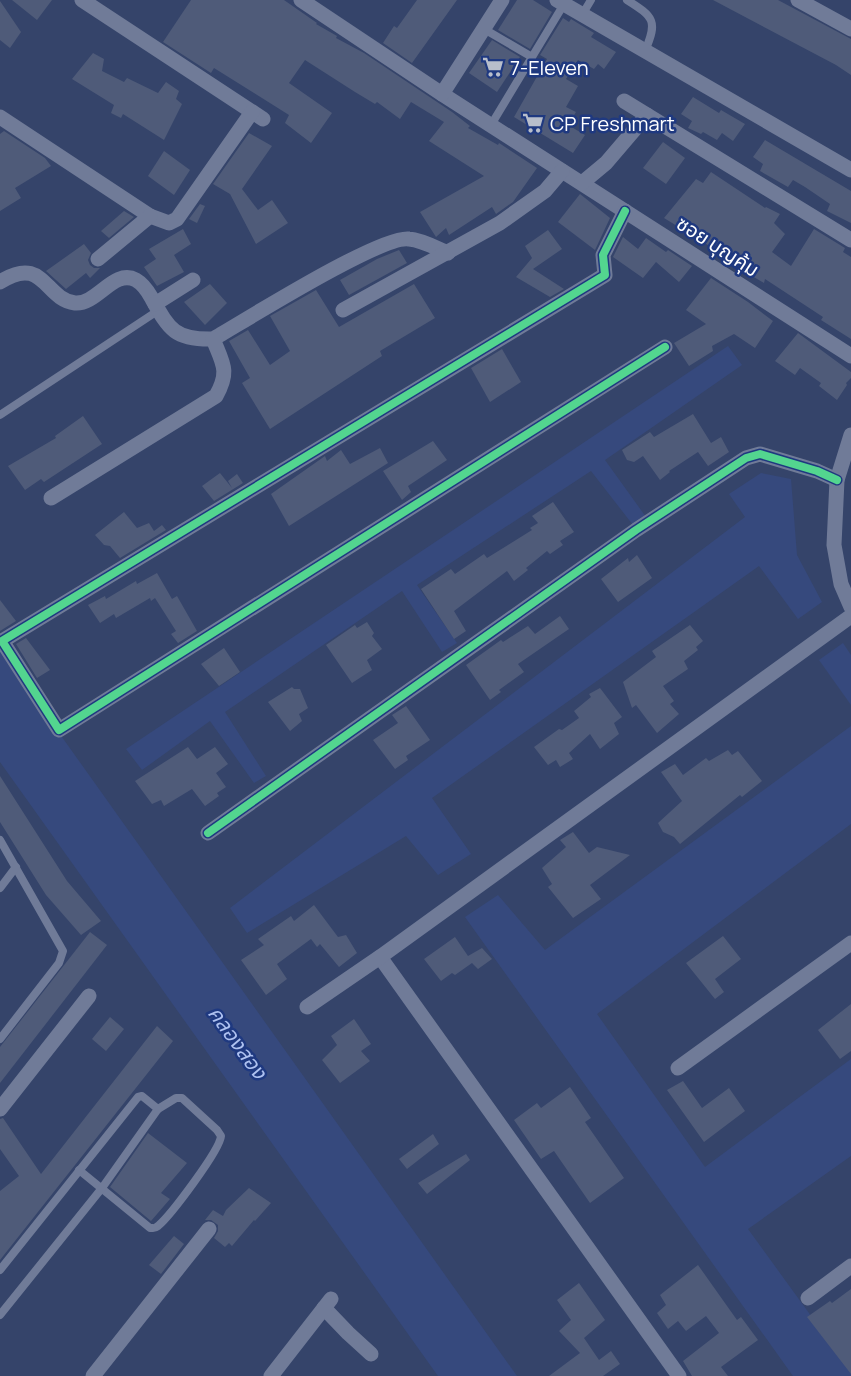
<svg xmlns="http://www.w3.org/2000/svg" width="851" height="1376" viewBox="0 0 851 1376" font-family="Manrope,'Noto Sans Thai',sans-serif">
  <rect width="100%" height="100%" fill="#35446a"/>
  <g fill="#36497d">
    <polygon points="728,346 742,365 605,460 646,517 633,525 591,471 417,585 457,643 442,652 402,591 225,712 266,776 254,783 210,721 142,770 126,749"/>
    <polygon points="761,473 791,479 797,555 822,602 798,619 759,566 432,798 471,854 438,875 406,836 247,933 230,908 745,517 729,494"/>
    <polygon points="843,643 851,655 851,705 819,660"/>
    <polygon points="0,650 517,1376 438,1376 0,762"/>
    <polygon points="851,726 851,824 597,1014 705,1167 851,1059 851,1156 748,1229 851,1371 851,1376 793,1376 465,917 498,895 545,950"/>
  </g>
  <g fill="#4f5b79">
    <polygon points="12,0 52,0 37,20"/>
    <polygon points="191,0 284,0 317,23 316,24 337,36 336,38 364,53 452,112 470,126 468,128 498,145 499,143 537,168 513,202 496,214 492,207 449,235 446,228 436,237 420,212 484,176 429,141 444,122 411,102 400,119 377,102 375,104 355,92 305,60 289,83 332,113 311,143 285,123 289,115 214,68 211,73 163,42"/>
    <polygon points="417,0 457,0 412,63 383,43 394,26 397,28"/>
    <polygon points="517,0 533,0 552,12 530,49 498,30"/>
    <polygon points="713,0 778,0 851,39 851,75 836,65"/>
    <polygon points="0,1 21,32 10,48 0,40"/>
    <polygon points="563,18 569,22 571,19 594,33 591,37 616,52 604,69 598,64 594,69 578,60 566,79 578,86 566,107 576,112 568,125 585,135 573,153 514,117 547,59 540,55"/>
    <polygon points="492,40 520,57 497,92 469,73"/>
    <polygon points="93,53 104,59 102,71 124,82 127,78 158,93 166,82 179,91 176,99 182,104 164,140 123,114 121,118 111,113 114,105 72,79"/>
    <polygon points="693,97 719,113 721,110 745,124 733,141 722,133 717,140 703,132 701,134 688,128 692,121 681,114"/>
    <polygon points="4,131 45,158 51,166 15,188 21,198 0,211 0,134"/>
    <polygon points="249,133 272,146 242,189 258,210 272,200 288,223 256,244 230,194 213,184"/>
    <polygon points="765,140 851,191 851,223 827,211 830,204 805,187 793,180 788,187 760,171 763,164 753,157"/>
    <polygon points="663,142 685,158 666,184 643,168"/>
    <polygon points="164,151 190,170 174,195 148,176"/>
    <polygon points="711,172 765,208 766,207 780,214 774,223 785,234 772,252 791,266 814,229 845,248 843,252 851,257 851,339 821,320 823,317 765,279 764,283 740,269 742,266 664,218 696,179 703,183"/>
    <polygon points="580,194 610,218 595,250 558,222"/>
    <polygon points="200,204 205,206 197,223 189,219"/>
    <polygon points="124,211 134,217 109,238 101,231"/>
    <polygon points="183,229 191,244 174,255 184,272 157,286 144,267 156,259 149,249"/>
    <polygon points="548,230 562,249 533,269 564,289 550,297 516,277 532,258 525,246"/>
    <polygon points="623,237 638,249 646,238 666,252 668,250 692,266 679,282 656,262 643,278 613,257"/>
    <polygon points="84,244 91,253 88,260 90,265 94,268 100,268 90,278 86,273 66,289 46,271"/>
    <polygon points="399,250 407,263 349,295 340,280 377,259"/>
    <polygon points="711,278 748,302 773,321 755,348 734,334 712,346 713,351 689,366 674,343 706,324 686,310"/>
    <polygon points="210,284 227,303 205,325 184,302"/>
    <polygon points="414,284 435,318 380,351 382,356 270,429 242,383 250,378 229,341 248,330 270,365 290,351 270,316 316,290 339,327"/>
    <polygon points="798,333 851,372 851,378 846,383 847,385 837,400 819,386 821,383 800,368 795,375 775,361"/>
    <polygon points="502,349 521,382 490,402 471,368"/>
    <polygon points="693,414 711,443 721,437 729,452 708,466 698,452 669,471 670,472 660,480 643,456 634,462 627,460 622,450 650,432 654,437"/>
    <polygon points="83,416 102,444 44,482 41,479 25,490 8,466 56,438 55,436"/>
    <polygon points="433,441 447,460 408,486 411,492 402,500 383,471"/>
    <polygon points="380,448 388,463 289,526 271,494 325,456 327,461 341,450 350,464"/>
    <polygon points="220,473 232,488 228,481 237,474 243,483 214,501 202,486"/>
    <polygon points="553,502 574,532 560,541 563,545 550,554 547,551 526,568 528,570 514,581 507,571 454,611 466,631 454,639 421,589 451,569 455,574 484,554 487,558 532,530 530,528 538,523 532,516"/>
    <polygon points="124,512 137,528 149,523 154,531 162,525 166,530 120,558 110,546 104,545 95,535"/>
    <polygon points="637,555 652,578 618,602 601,579 628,558 629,562"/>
    <polygon points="157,573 172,599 177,596 197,631 178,643 171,634 176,631 155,598 151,601 150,598 116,618 114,614 100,623 88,605 105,596 106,599 136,581 137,584"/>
    <polygon points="0,600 16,621 0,631"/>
    <polygon points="560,616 569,629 518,664 524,672 499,690 501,692 490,700 466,665 501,640 503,642 528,626 535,634"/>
    <polygon points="367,622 374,633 372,636 382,649 367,660 372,670 352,683 326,645 355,625 357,628"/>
    <polygon points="690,625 703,641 696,647 698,650 684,661 688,669 663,686 674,701 670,704 679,714 657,733 636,705 632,708 623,682 656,657 652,651"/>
    <polygon points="26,638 50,670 37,678 16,644"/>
    <polygon points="224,648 240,672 219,686 201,664"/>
    <polygon points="292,687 294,689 300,689 308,708 299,714 302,721 290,731 268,702"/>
    <polygon points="600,688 622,717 614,723 619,734 600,749 590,734 569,753 573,759 560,767 556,760 548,765 534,747 559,729 562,730 579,718 574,711 591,697 589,694"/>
    <polygon points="406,706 430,740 406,756 408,760 395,769 373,740 398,723 392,715"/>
    <polygon points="188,747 197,759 215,747 228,764 216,773 226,787 217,793 219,796 205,806 192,789 164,806 161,800 152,804 135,781"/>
    <polygon points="728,750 732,755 738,751 762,781 742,797 740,795 680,844 674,837 663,832 658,823 682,801 661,772 675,764 683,775 706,758 709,761"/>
    <polygon points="0,776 67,881 101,921 81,935 46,895 0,822"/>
    <polygon points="573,832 589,853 597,847 630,855 590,885 601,899 573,918 548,887 552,884 542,868 566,847 560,840"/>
    <polygon points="314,905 338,937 346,935 357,953 339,967 320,944 317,947 311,939 277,964 287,979 266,995 241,960 264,945 258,939 291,916 294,921"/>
    <polygon points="90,932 107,945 0,1083 0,1047"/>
    <polygon points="723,936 741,959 715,979 724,992 715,999 686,963"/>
    <polygon points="455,937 468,956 482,948 492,959 478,969 472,963 455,975 452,973 441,981 424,959"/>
    <polygon points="851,1004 851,1051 840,1059 818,1030"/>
    <polygon points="110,1017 124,1029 106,1051 92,1039"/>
    <polygon points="354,1019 371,1044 361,1051 370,1061 340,1083 322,1060 337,1045 331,1036"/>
    <polygon points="157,1026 173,1041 0,1260 0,1191 19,1176 0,1149 0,1119 3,1118 41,1174"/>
    <polygon points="683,1081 702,1108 729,1088 745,1111 704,1142 667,1090"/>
    <polygon points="570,1087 591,1118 585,1122 624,1178 590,1203 554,1151 541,1159 514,1120 537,1103 541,1108"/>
    <polygon points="148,1133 187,1163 161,1193 170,1199 151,1221 110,1187"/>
    <polygon points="433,1134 439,1144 407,1169 399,1159"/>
    <polygon points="466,1154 470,1160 427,1194 418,1183"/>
    <polygon points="249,1188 271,1203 255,1221 254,1220 232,1246 229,1243 225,1247 214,1238 218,1231 218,1225 211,1220 205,1220 213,1210 223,1216 226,1210"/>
    <polygon points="174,1236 184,1244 161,1274 149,1265"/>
    <polygon points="698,1265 737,1320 741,1317 758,1340 721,1367 728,1376 692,1376 683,1361 719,1333 706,1316 686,1331 678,1321 668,1329 657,1313 666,1305 660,1295"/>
    <polygon points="579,1283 605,1320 584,1338 599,1360 611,1351 620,1364 603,1376 549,1376 580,1353 559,1331 571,1320 557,1300"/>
    <polygon points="851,1289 851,1374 807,1317 830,1301 832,1303"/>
  </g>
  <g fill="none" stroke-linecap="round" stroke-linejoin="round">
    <g stroke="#707b98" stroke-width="8">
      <path d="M627 0C654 17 658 21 645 51"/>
      <polyline points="582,15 591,0"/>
      <polyline points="484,29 532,57"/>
      <polyline points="491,125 564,4"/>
      <polyline points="0,415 159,310"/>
      <polyline points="0,840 63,951 59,963 0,1039"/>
      <polyline points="0,888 16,867"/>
      <path d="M79 1170 150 1228C155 1228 154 1229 158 1226 171 1215 220 1150 221 1136L217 1130 182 1098H176L158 1109"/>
      <polyline points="0,1270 138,1097 142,1096 158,1109 102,1188 0,1315"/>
    </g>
    <g stroke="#707b98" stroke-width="15">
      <polyline points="82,0 263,119"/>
      <polyline points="301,0 442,94 851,356"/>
      <polyline points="557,0 851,170"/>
      <polyline points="798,0 851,29"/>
      <polyline points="442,94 502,0"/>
      <polyline points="624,101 851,240"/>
      <polyline points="0,117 150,216 169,223 177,219 252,112"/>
      <polyline points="582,183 606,163 647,115"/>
      <polyline points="625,211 603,255 605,275 2,641 59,730 665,347"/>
      <polyline points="98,259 150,216"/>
      <path d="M0 282C44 254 44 299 75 303 97 305 114 268 136 280 143 284 147 290 151 297 169 329 174 340 213 339 246 320 381 235 409 239 422 240 436 248 448 253"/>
      <polyline points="155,304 193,280"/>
      <polyline points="343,310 500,223 545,191 562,171"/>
      <polyline points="851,435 837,480 834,545 841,584 851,607"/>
      <path d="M51 498 216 396C230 371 223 364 213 339"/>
      <polyline points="208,833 636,530 746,458 760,454 817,471 837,480"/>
      <polyline points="380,957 679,1376"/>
      <polyline points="307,1007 380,957 851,616"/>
      <polyline points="678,1068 851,943"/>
      <polyline points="0,1109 89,996"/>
      <polyline points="808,1298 851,1266"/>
      <polyline points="324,1308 348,1333 371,1354"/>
      <polyline points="93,1376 209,1229"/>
      <polyline points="271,1376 331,1299"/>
    </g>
    <defs>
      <g id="cycleway">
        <polyline points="625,211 603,255 605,275 2,641 59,730 665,347"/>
        <polyline points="208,833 636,530 746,458 760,454 817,471 837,480"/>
      </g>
    </defs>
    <use href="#cycleway" stroke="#1f3980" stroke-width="11"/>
    <use href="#cycleway" stroke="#53d58f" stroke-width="8"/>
  </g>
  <defs>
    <symbol id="supermarket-bare" viewBox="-9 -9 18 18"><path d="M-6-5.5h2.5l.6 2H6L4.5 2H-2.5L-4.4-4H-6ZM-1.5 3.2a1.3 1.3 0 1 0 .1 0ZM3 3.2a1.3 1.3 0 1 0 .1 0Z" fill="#b8becb" stroke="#1f3980" stroke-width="2.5" paint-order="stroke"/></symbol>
  </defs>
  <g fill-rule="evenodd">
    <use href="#supermarket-bare" x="478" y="52" width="30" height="30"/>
    <use href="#supermarket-bare" x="518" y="108" width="30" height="30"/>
  </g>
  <g text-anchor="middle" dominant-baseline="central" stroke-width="5" stroke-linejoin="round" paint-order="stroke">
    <g font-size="20" fill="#fff" stroke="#1f3980" text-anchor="start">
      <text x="510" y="67">7-Eleven</text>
      <text x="550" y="123">CP Freshmart</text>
    </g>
    <g font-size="20" fill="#fff" stroke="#1f3980">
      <text transform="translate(718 246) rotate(33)">ซอย บุญคุ้ม</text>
    </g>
    <g font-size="21" font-style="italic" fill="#aec1f0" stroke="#1f3980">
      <text transform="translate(238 1042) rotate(54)">คลองสอง</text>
    </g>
  </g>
</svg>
